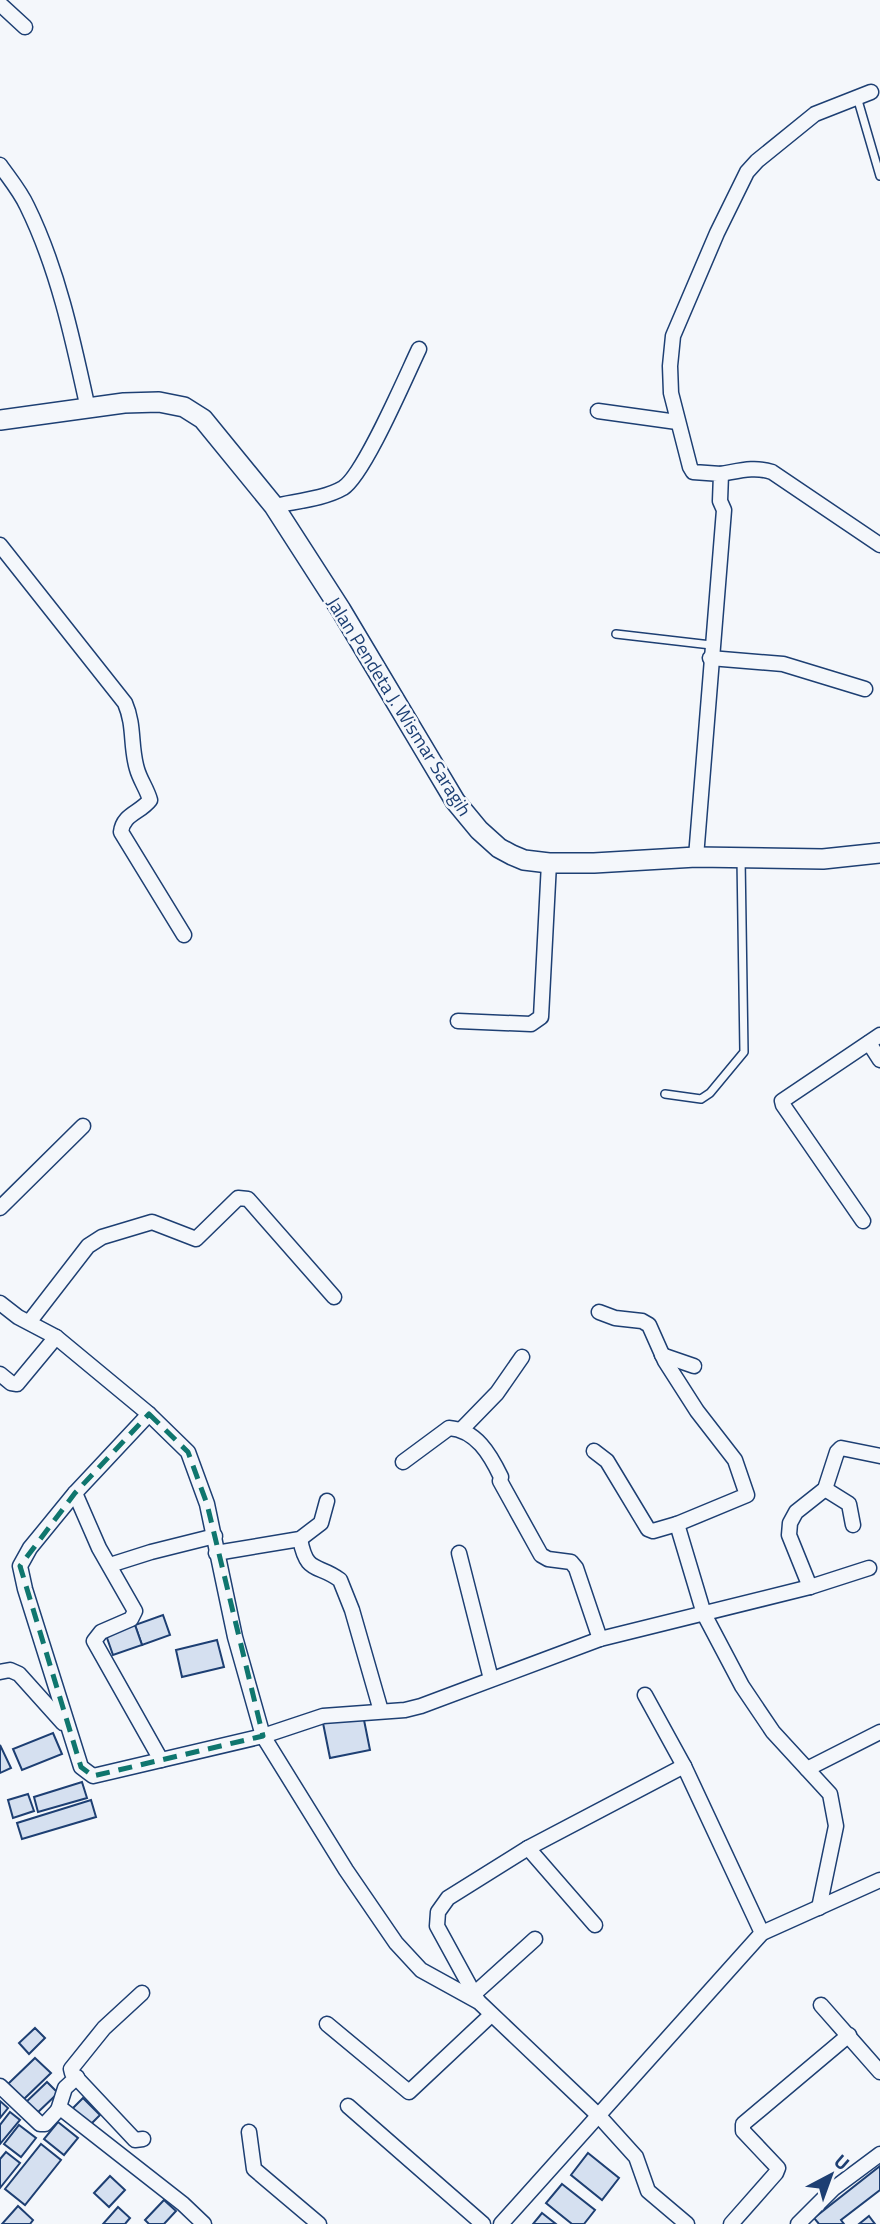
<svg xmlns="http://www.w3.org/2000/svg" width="880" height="2224" viewBox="0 0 880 2224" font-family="'Titillium Web',sans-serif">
  <rect width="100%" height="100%" fill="#f4f7fb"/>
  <g fill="#d5e0f0" stroke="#1d3f73" stroke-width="2">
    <polygon points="163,1615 170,1635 142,1645 135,1625"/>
    <polygon points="135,1625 142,1645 113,1655 106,1635"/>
    <polygon points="217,1640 224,1667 182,1677 176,1650"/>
    <polygon points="363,1715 370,1750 330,1758 323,1723"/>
    <polygon points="53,1733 62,1754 22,1770 13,1749"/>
    <polygon points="0,1745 11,1768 0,1773"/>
    <polygon points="82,1782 87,1798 38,1812 34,1797"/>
    <polygon points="28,1794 34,1811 13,1818 8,1800"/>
    <polygon points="91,1800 96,1817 22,1839 17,1823"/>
    <polygon points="35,2028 45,2038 29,2054 19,2043"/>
    <polygon points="35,2058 51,2073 24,2099 8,2084"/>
    <polygon points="47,2082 58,2093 35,2115 24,2104"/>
    <polygon points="83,2098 100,2115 87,2128 70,2111"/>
    <polygon points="0,2101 8,2108 0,2118"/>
    <polygon points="10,2112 20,2120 0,2144 0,2125"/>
    <polygon points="58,2122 78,2138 64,2155 44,2139"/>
    <polygon points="19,2125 36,2138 21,2157 4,2144"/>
    <polygon points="41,2144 61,2160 25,2205 5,2189"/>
    <polygon points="6,2152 20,2163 0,2188 0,2159"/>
    <polygon points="588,2153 619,2178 602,2200 571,2175"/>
    <polygon points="880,2166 880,2190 841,2220 844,2224 819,2224 814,2218"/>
    <polygon points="110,2176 125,2190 109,2207 94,2193"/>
    <polygon points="562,2184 595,2210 584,2224 572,2224 546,2203"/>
    <polygon points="164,2200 176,2211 164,2224 149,2224 145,2220"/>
    <polygon points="18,2206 33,2220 30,2224 2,2224"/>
    <polygon points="118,2207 130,2218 125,2224 103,2224"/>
    <polygon points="542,2213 556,2224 533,2224"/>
    <polygon points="869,2216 875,2224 859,2224"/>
  </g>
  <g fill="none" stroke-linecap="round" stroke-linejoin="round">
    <defs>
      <g id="service">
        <polyline points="857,97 880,176"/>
        <polyline points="616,634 711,645"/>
        <polyline points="665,1094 701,1099 710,1093 744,1052 741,858"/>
      </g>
      <g id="minor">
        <polyline points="0,4 25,27"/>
        <path d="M0 165C9 178 20 191 27 206 58 269 73 340 88 409"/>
        <polyline points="598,411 677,422"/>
        <path d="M721 474C739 471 754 466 772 472L880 545"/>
        <path d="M274 506C296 501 324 499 343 488 364 475 406 376 419 349"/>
        <path d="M0 545 125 703C135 726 130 746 137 769 140 780 147 789 150 800 140 813 123 814 121 832L184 935"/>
        <polyline points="710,658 783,664 865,689"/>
        <polyline points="696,857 724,510 720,501 721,474 693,472 690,467 671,393 670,366 673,336 717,233 747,172 757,161 815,114 871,92"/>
        <polyline points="458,1021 531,1024 541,1017 549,863"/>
        <polyline points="869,1043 880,1060"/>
        <polyline points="0,1208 83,1126"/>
        <polyline points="863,1221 783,1105 782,1101 880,1035"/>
        <polyline points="0,1303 18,1317 56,1337 149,1414 188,1452 207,1504 235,1637 263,1736 346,1870 396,1943 421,1970 479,2002 599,2116 636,2157 648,2191 687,2224"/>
        <polyline points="30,1321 88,1246 102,1237 152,1222 196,1239 238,1198 248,1199 334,1297"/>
        <polyline points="662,1355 694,1366"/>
        <polyline points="0,1374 11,1383 17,1384 56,1337"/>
        <polyline points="149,1414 75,1493 30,1548 20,1566 25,1589 81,1767 93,1776 263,1736 323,1716 405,1710 421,1706 600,1639 810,1587 869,1568"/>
        <polyline points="462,1429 497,1393 522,1357"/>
        <polyline points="594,1451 607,1461 648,1529 653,1531 677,1524 747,1495 735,1460 697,1411 665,1361 649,1325 642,1321 615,1318 599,1312"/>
        <path d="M403 1462 449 1428C476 1430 490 1454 501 1477L500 1481 541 1555 548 1559 571 1562 576 1568 600 1639"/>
        <polyline points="825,1489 849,1504 853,1525"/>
        <polyline points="75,1493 99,1548 135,1611 131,1619 101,1632 94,1641 161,1760"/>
        <polyline points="677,1524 704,1614 742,1686 773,1732 830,1794 836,1826 819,1908"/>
        <path d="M300 1539C307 1575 317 1563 340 1580L352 1610 381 1711"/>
        <polyline points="216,1553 300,1539 321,1523 327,1501"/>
        <polyline points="459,1553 491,1679"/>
        <polyline points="110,1565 151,1552 215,1536"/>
        <polyline points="810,1587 789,1535 790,1523 796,1512 825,1489 837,1452 841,1448 880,1456"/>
        <polyline points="0,1672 10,1670 19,1674 63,1723"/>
        <polyline points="645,1695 684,1766 762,1933"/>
        <polyline points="807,1769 880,1732"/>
        <polyline points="528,1848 595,1925"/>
        <polyline points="142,1993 104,2028 71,2069 72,2073 135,2140 143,2139"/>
        <polyline points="474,1994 535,1939"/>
        <polyline points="478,2001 437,1926 438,1912 448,1898 528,1848 684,1766"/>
        <polyline points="821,2005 880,2072"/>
        <polyline points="327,2024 409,2092 491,2015"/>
        <polyline points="0,2086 40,2124 45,2124 58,2110 63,2110 183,2204 204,2224"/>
        <polyline points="348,2106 483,2224"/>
        <polyline points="58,2110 65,2088 77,2077"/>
        <polyline points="249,2132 254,2169 319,2224"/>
        <polyline points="501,2224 762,1933 880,1880"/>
        <polyline points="731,2224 776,2173 778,2168 743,2131 743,2124 849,2035"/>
        <polyline points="798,2224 833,2189 880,2154"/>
      </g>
      <polyline id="tertiary" points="0,420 124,403 159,402 184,407 203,419 274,506 341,610 455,801 479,830 499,848 512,855 524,860 549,863 594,863 696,857 823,859 880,853"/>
    </defs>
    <use href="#service" stroke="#1d3f73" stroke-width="10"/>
    <use href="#minor" stroke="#1d3f73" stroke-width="17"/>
    <use href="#tertiary" stroke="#1d3f73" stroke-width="22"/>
    <use href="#service" stroke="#f4f7fb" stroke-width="7"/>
    <use href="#minor" stroke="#f4f7fb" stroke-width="14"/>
    <use href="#tertiary" stroke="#f4f7fb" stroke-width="19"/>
  </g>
  <path fill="none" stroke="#0f766e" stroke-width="5" stroke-dasharray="14 9" stroke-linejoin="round" d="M149 1414 188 1452 207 1504 263 1736 93 1776 81 1767 20 1566 75 1493Z"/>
  <g text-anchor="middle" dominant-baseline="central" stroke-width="5" stroke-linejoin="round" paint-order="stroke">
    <g font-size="19" fill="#1d3f73" stroke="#f4f7fb">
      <text transform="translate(400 706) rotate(58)">Jalan Pendeta J. Wismar Saragih</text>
    </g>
  </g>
  <g transform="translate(831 2175) rotate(41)" stroke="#f4f7fb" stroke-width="5" paint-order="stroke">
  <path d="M0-5L12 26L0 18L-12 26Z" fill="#1d3f73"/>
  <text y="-10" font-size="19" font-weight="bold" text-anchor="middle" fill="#1d3f73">U</text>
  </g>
</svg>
